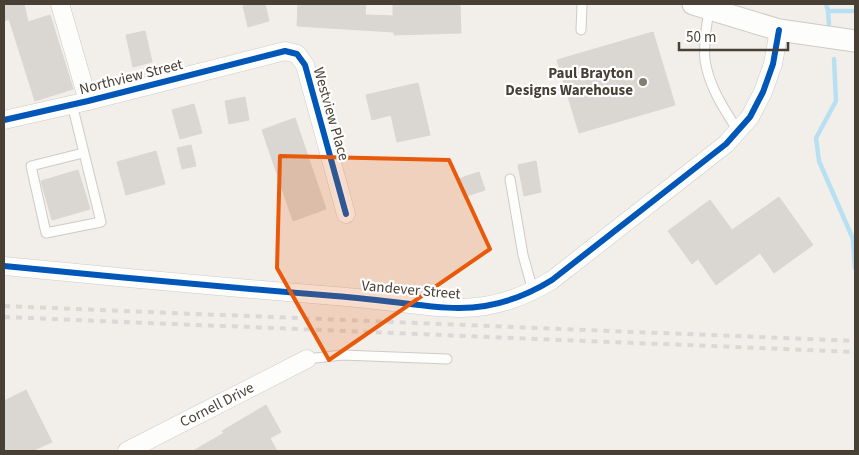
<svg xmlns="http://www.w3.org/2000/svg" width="859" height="455" viewBox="0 0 859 455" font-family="'Source Sans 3',sans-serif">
  <rect width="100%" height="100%" fill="#f2efea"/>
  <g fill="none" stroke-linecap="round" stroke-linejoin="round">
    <g stroke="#b8e0f2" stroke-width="4.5">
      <polyline points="826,4 828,11 829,25"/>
      <polyline points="828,11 855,11"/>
      <polyline points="834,59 836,101 816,138 819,161 853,239 855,268"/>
    </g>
  </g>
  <g fill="#dad6d1" stroke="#dad6d0">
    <polygon points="4,4 24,4 28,22 50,15 73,89 35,101 9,19 4,21"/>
    <polygon points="253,4 265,4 269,21 248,27 243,6"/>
    <polygon points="298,4 366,4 365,15 393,16 393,4 460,4 461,33 394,35 394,32 297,26"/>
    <polygon points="145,31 152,62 133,67 126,35"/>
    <polygon points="653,32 675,105 579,133 557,60"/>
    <polygon points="418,83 430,135 397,142 391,115 372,120 366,95"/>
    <polygon points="245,97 249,120 229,124 225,101"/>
    <polygon points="194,104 202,133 180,139 172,110"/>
    <polygon points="295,118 326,209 293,221 262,130"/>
    <polygon points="191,145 196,166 182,169 177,148"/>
    <polygon points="156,151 165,184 126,195 117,162"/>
    <polygon points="536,161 541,192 524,196 518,165"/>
    <polygon points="78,170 90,209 52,220 41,181"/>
    <polygon points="479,172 485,190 464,197 458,179"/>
    <polygon points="779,197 813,245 774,273 760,253 716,285 698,259 692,264 668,231 710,200 732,230"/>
    <polygon points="26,390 52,442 32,451 4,451 4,401"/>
    <polygon points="266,405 281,432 270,438 277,451 193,451 224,433 222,431"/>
  </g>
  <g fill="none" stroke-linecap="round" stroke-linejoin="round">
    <defs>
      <g id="service">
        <path d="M709 9C707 25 703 43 705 60 709 87 724 109 738 131"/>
        <polyline points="581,30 582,4"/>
        <polyline points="72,104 101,222 46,233 31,166 83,153"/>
        <polyline points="510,179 523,255 533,291"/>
        <polyline points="307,359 342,355 447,359"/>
      </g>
      <g id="minor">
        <polyline points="60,4 88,101"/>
        <polyline points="4,120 88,101 285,51 297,54 305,65 346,214"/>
        <path d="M4 266C114 277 224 287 335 296 360 298 385 301 410 304 435 307 460 310 485 306 509 302 531 293 552 280L726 144 750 117 763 92 773 64 779 30"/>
        <polyline points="127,451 307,359"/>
      </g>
      <polyline id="tertiary" points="693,4 779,30 855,41"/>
    </defs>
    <use href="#service" stroke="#cecbc6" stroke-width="11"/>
    <use href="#minor" stroke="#cecbc6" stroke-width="19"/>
    <use href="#tertiary" stroke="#cecbc6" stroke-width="23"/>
    <use href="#service" stroke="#fdfdfc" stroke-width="9"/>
    <use href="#minor" stroke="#fdfdfc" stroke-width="18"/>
    <use href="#tertiary" stroke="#fdfdfc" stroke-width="21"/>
    <g stroke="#d9d9d8" stroke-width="4" stroke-dasharray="6 6" stroke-linecap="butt">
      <polyline points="4,306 855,341"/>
      <polyline points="4,317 855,352"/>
    </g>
    <defs>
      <g id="cycleway">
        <polyline points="4,120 88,101 285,51 297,54 305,65 346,214"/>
        <path d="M4 266C114 277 224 287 335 296 360 298 385 301 410 304 435 307 460 310 485 306 509 302 531 293 552 280L726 144 750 117 763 92 773 64 779 30"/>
      </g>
    </defs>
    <use href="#cycleway" stroke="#fff" stroke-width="9"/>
    <use href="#cycleway" stroke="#0057b8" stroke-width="6"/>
  </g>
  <path fill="#e8590c" fill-opacity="0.2" stroke="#e8590c" stroke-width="4" stroke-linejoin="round" d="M280 156 449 160 490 249 329 360 277 268Z"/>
  <circle fill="#847d74" stroke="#fff" stroke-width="2" cx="643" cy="82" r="5"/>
  <g text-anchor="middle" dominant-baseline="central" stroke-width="4.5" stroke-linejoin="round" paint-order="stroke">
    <g font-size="15" font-weight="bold" fill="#494035" stroke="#fff" text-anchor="end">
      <text x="633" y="73">Paul Brayton<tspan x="633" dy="17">Designs Warehouse</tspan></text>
    </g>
    <g font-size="15" fill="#494035" stroke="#fff">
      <text transform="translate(131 77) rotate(-14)">Northview Street</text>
      <text transform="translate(331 114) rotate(74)">Westview Place</text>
      <text transform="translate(411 290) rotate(5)">Vandever Street</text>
      <text transform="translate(217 405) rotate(-27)">Cornell Drive</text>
    </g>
  </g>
  <rect width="859" height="455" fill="none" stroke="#494035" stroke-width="10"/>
  <path d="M679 42v8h109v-8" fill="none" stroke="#494035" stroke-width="2.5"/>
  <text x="686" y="42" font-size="15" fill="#494035" stroke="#ffffff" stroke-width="4" paint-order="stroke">50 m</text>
</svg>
